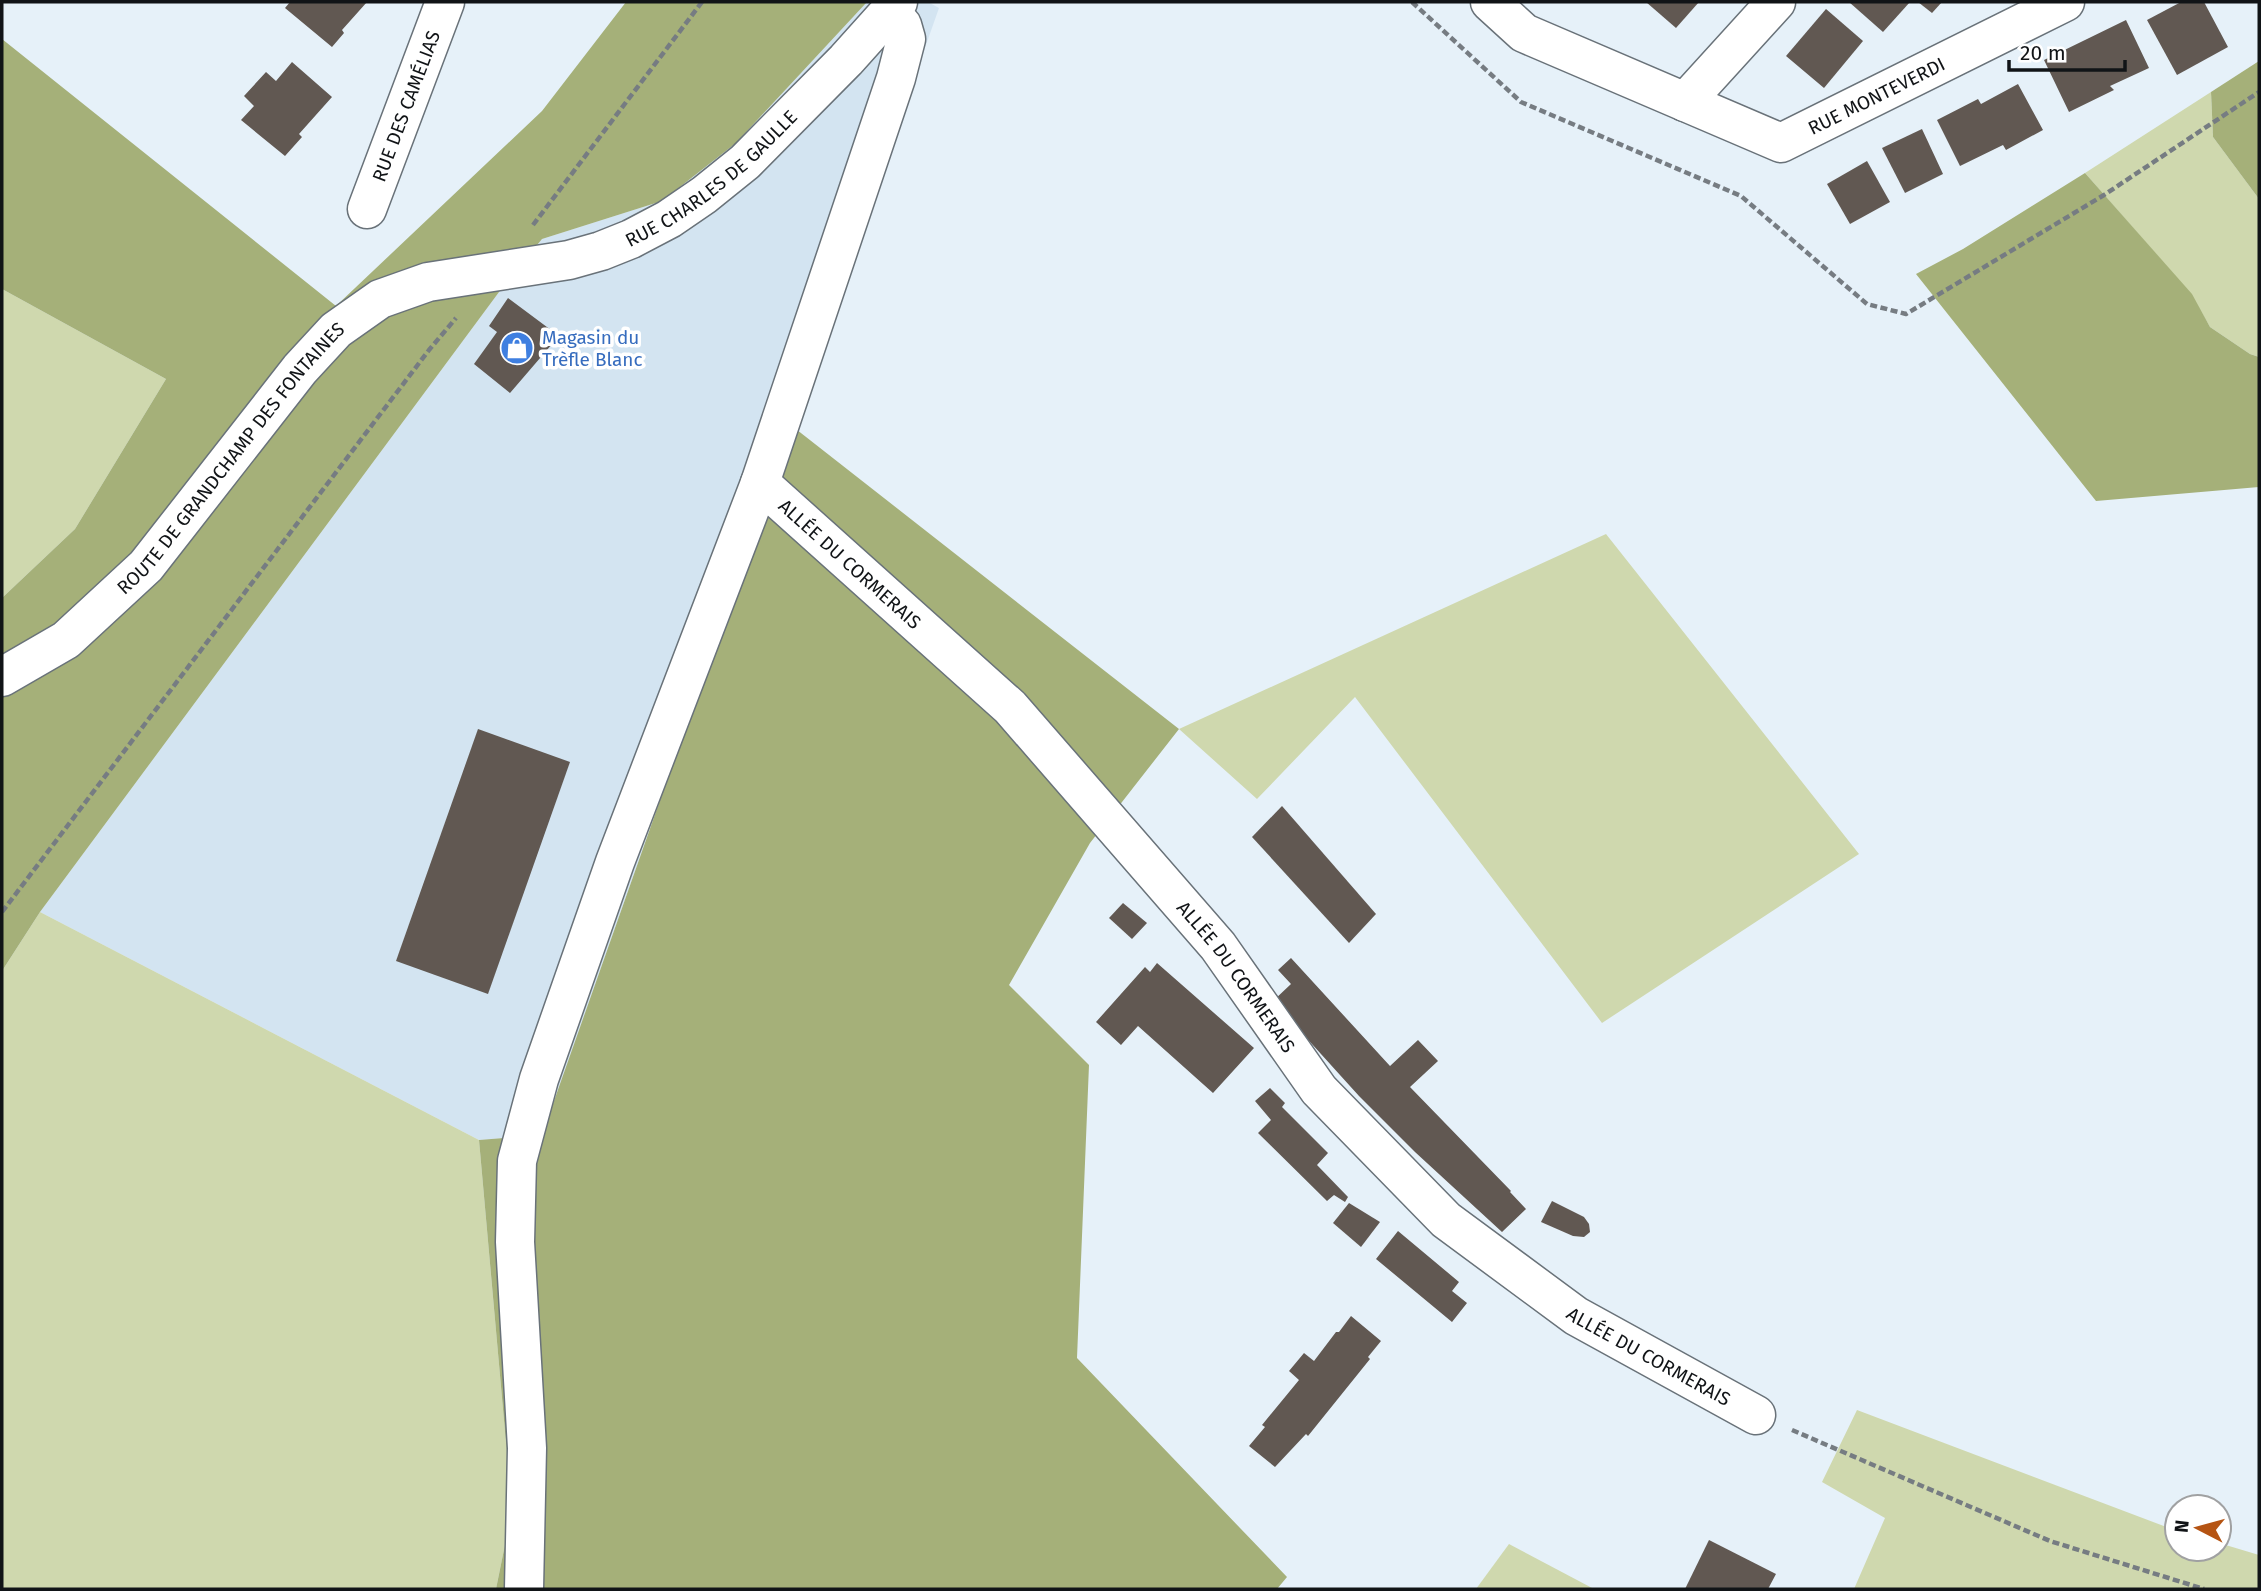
<svg xmlns="http://www.w3.org/2000/svg" width="2261" height="1591" viewBox="0 0 2261 1591" font-family="'Fira Sans',sans-serif">
  <rect width="100%" height="100%" fill="#e6f1f9"/>
  <polygon fill="#d3e4f1" points="867,2 928,2 939,8 542,1135 479,1140 40,912 502,288 542,239 662,201 736,143"/>
  <g fill="#cfd8ae">
    <polygon points="2211,92 2213,137 2259,199 2259,357 2250,354 2210,327 2191,294 2085,173"/>
    <polygon points="2,289 166,379 75,529 2,598"/>
    <polygon points="1606,534 1859,854 1602,1023 1355,697 1257,799 1179,729"/>
    <polygon points="40,912 479,1140 512,1510 496,1589 2,1589 2,971"/>
    <polygon points="1857,1410 2177,1531 2177,1549 2219,1549 2219,1543 2259,1555 2259,1589 1854,1589 1885,1518 1822,1482"/>
    <polygon points="1509,1544 1594,1589 1476,1589"/>
  </g>
  <g fill="#a5b079">
    <polygon points="626,2 867,2 736,143 662,201 542,239 502,288 40,912 2,971 2,598 75,529 166,379 2,289 2,39 336,306 542,111"/>
    <polygon points="2259,61 2259,199 2213,137 2211,92"/>
    <polygon points="2085,173 2192,294 2210,327 2250,354 2259,357 2259,487 2096,501 1916,274 1963,249"/>
    <polygon points="792,426 1179,729 1090,843 1009,985 1089,1065 1077,1358 1287,1577 1277,1589 496,1589 512,1510 479,1140 542,1135"/>
  </g>
  <g fill="#615852">
    <polygon points="290,2 367,2 342,30 344,33 332,47 285,8"/>
    <polygon points="1646,2 1699,2 1676,28"/>
    <polygon points="1849,2 1910,2 1883,32"/>
    <polygon points="1918,2 1942,2 1932,13"/>
    <polygon points="2181,2 2204,2 2228,47 2177,75 2147,20"/>
    <polygon points="1826,9 1863,41 1824,88 1786,56"/>
    <polygon points="2126,20 2149,68 2110,86 2114,90 2069,112 2044,60"/>
    <polygon points="292,62 332,97 299,134 302,137 285,156 241,120 254,106 244,96 266,72 276,81"/>
    <polygon points="2018,84 2043,130 2006,150 2003,145 1960,166 1937,120 1978,99 1981,104"/>
    <polygon points="1922,129 1943,174 1905,193 1882,148"/>
    <polygon points="1867,161 1890,202 1850,224 1827,184"/>
    <polygon points="508,298 559,336 510,393 474,364 497,332 489,326"/>
    <polygon points="478,729 570,762 488,994 396,961"/>
    <polygon points="1282,806 1376,914 1349,943 1252,837"/>
    <polygon points="1123,903 1147,923 1132,939 1109,918"/>
    <polygon points="1291,958 1390,1066 1418,1040 1438,1061 1410,1087 1511,1191 1510,1192 1526,1209 1502,1232 1415,1152 1359,1096 1273,1001 1291,984 1278,970"/>
    <polygon points="1157,963 1254,1048 1213,1093 1138,1026 1121,1045 1096,1022 1145,967 1150,972"/>
    <polygon points="1270,1088 1285,1103 1282,1107 1328,1153 1317,1165 1348,1197 1345,1202 1334,1195 1327,1201 1258,1133 1271,1120 1255,1101"/>
    <polygon points="1552,1201 1584,1217 1589,1224 1590,1232 1584,1237 1573,1236 1541,1222"/>
    <polygon points="1349,1203 1380,1222 1361,1247 1333,1223"/>
    <polygon points="1398,1231 1459,1282 1452,1291 1467,1303 1452,1322 1376,1259"/>
    <polygon points="1351,1316 1381,1341 1368,1357 1370,1359 1308,1436 1306,1434 1275,1467 1249,1446 1265,1427 1262,1425 1299,1380 1289,1371 1304,1353 1314,1361 1336,1332 1339,1332"/>
    <polygon points="1709,1540 1776,1574 1768,1589 1685,1589"/>
  </g>
  <g fill="none" stroke-linecap="round" stroke-linejoin="round">
    <defs>
      <g id="minor">
        <path id="s1" d="M1490 2 1524 33 1781 143 2065 2"/>
        <polyline points="1685,102 1776,2"/>
        <path id="s2" d="M367 209 445 2"/>
        <path id="s3" d="M760 483 1010 707 1218 946 1319 1090 1446 1220 1576 1316 1756 1415"/>
        <polyline points="524,1589 527,1448 515,1242 517,1161 539,1079 615,862 760,483 896,78 906,39 902,25 889,13"/>
      </g>
      <g id="tertiary">
        <path id="s4" d="M2 677 66 640 146 566 300 369 336 330 380 299 428 282 569 260 601 251 631 239 669 219 704 195 745 162 846 60 898 2"/>
      </g>
    </defs>
    <use href="#minor" stroke="#697279" stroke-width="41"/>
    <use href="#tertiary" stroke="#697279" stroke-width="41"/>
    <g stroke="#767c82" stroke-width="4.5" stroke-dasharray="7 3.5" stroke-linecap="butt">
      <polyline points="1412,2 1521,102 1741,196 1867,304 1906,314 2104,195 2259,92"/>
      <polyline points="533,225 702,2"/>
      <polyline points="2,912 429,350 456,318"/>
      <polyline points="1792,1430 2050,1541 2204,1589"/>
    </g>
    <use href="#minor" stroke="#fff" stroke-width="38"/>
    <use href="#tertiary" stroke="#fff" stroke-width="38"/>
  </g>
  <defs>
    <symbol id="shop-disc" viewBox="-11 -11 22 22"><circle r="9.5" fill="#3f7fe0" stroke="#fff"/><path d="M-5-2.5h2.3a2.7 3.5 0 0 1 5.4 0H5L5.5 6h-11ZM-1.5-2.5h3a1.5 2.3 0 0 0-3 0Z" fill="#fff"/></symbol>
  </defs>
  <g fill-rule="evenodd">
    <use href="#shop-disc" x="498" y="329" width="38" height="38"/>
  </g>
  <g text-anchor="middle" dominant-baseline="central" stroke-width="7" stroke-linejoin="round" paint-order="stroke">
    <g font-size="19" fill="#111417" stroke="#fff">
      <text stroke="none"><textPath href="#s1" startOffset="432">RUE MONTEVERDI</textPath></text>
      <text stroke="none"><textPath href="#s2" startOffset="110">RUE DES CAMÉLIAS</textPath></text>
      <text stroke="none"><textPath href="#s4" startOffset="900">RUE CHARLES DE GAULLE</textPath></text>
      <text stroke="none"><textPath href="#s4" startOffset="320">ROUTE DE GRANDCHAMP DES FONTAINES</textPath></text>
      <text stroke="none"><textPath href="#s3" startOffset="121">ALLÉE DU CORMERAIS</textPath></text>
      <text stroke="none"><textPath href="#s3" startOffset="688">ALLÉE DU CORMERAIS</textPath></text>
      <text stroke="none"><textPath href="#s3" startOffset="1255">ALLÉE DU CORMERAIS</textPath></text>
    </g>
    <g font-size="19" fill="#366cbe" stroke="#fff" text-anchor="start">
      <text x="542" y="337">Magasin du<tspan x="542" dy="22">Trèfle Blanc</tspan></text>
    </g>
  </g>
  <rect width="2261" height="1591" fill="none" stroke="#111417" stroke-width="7"/>
  <g transform="translate(2198 1528) rotate(276)"><circle r="33" fill="#ffffff" stroke="#a0a1a2" stroke-width="2"/>
  <path d="M0-5L12 26L0 18L-12 26Z" fill="#b55413"/>
  <text y="-10" font-size="19" font-weight="bold" text-anchor="middle" fill="#111417">N</text>
  </g>
  <path d="M2009 60v10h116v-10" fill="none" stroke="#111417" stroke-width="3.5"/>
  <text x="2020" y="60" font-size="21" fill="#111417" stroke="#ffffff" stroke-width="5" paint-order="stroke">20 m</text>
</svg>
